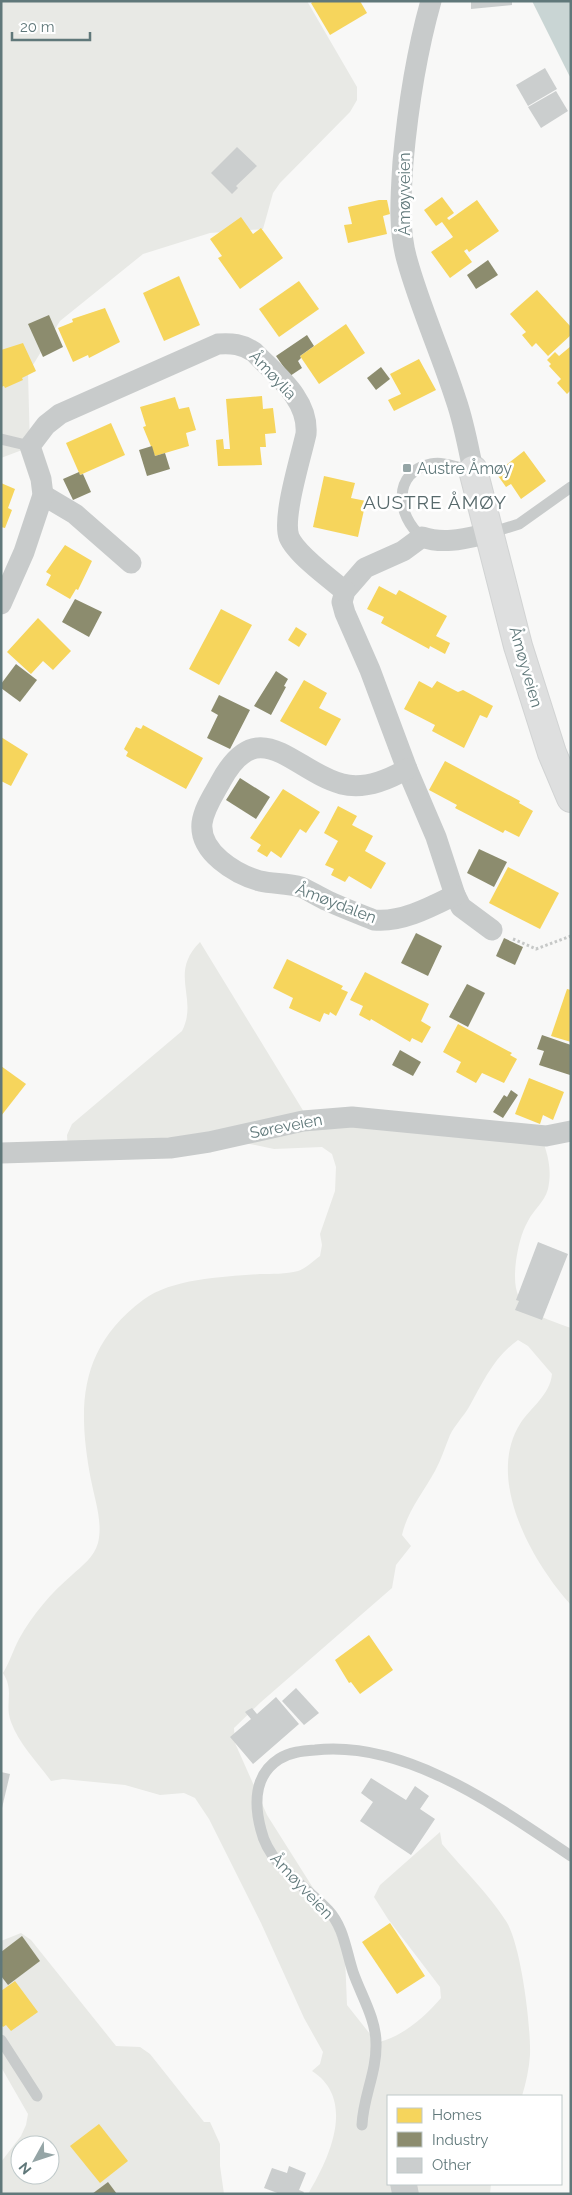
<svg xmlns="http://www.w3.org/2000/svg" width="572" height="2195" viewBox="0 0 572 2195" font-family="Raleway,sans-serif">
  <rect width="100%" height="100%" fill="#f8f8f7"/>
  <g fill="#e8e9e5" fill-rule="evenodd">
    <polygon points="1,1 307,1 357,87 357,100 350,112 280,183 273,193 263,229 210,233 143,254 60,321 28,373 30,447 1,458"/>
    <path d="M200 942 307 1117 537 1127C546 1148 553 1166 548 1189 544 1203 534 1209 528 1221 521 1233 518 1248 516 1261 510 1310 531 1313 571 1328V1605C533 1563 485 1480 520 1424 531 1407 550 1395 552 1374L528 1346 518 1340C494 1357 483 1382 469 1407 463 1417 455 1425 450 1435 445 1447 441 1460 435 1471 424 1491 407 1512 402 1535L411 1546 396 1565 392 1588 261 1702 234 1728 235 1743 267 1815 327 1910 345 1956 347 2005 370 2034 379 2042C403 2036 425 2017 441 1998L440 1987 388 1919 374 1897 380 1885 440 1832 442 1844C463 1869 488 1893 506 1921 521 1944 531 2026 530 2055 529 2069 526 2083 522 2096H388V2184H491L490 2194H308C329 2159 357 2100 312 2071L320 2064 323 2052 304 2018 261 1923 209 1819 195 1798 184 1793 160 1795 125 1785 63 1779 51 1781C38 1763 19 1744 11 1722 4 1703 15 1692 3 1673 10 1662 13 1650 19 1639 33 1614 51 1593 72 1575 82 1566 94 1557 98 1543 103 1523 95 1500 91 1480 77 1406 79 1348 143 1300 173 1278 224 1277 260 1274 272 1274 286 1274 298 1271 305 1269 313 1261 320 1256L322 1245 320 1234 335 1191 336 1167 332 1154 322 1147 274 1149 250 1144 177 1141 68 1152 67 1135 72 1124 182 1031C199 998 168 974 200 942Z"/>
    <path d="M21 1933 31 1940 116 2046 140 2047 150 2054 204 2122H210L220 2144V2166L224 2194H1V2162L21 2136 26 2125 28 2114 1 2067V1941ZM20 2145H50V2175H20Z"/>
  </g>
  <polygon fill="#c9d5d4" points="532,1 571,1 571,78 569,75"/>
  <g fill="#f6d55c">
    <polygon points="314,1 360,1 367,13 330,35 311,3"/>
    <polygon points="442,197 454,213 447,218 449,220 477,200 499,231 469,252 467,249 464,251 472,262 450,278 431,252 453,237 442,222 436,226 424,210"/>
    <polygon points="379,200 387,200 390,214 383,216 387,234 348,243 344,225 352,224 348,207"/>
    <polygon points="241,217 253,234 261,228 283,258 240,289 218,258 222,256 210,239"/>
    <polygon points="179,276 200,325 164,341 143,293"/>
    <polygon points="299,281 319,309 279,337 259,309"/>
    <polygon points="537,290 571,327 571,335 548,356 536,343 532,347 522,335 526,332 510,314"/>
    <polygon points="105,308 120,342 89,358 88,355 73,362 58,328 73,322 72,319"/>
    <polygon points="346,324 365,353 319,384 300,356"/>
    <polygon points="23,343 36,371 22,378 23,380 5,388 4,386 1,387 1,350"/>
    <polygon points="571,346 571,390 567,394 557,383 561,379 549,366 551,364 547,360 555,352 559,356"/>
    <polygon points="419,359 436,390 394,411 388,400 401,394 390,374"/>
    <polygon points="262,396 263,409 273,408 276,433 265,434 266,447 260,447 262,465 218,466 216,440 223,439 224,449 230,449 226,399"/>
    <polygon points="175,397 179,409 189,407 196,430 186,433 189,446 155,456 143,427 146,426 140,407"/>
    <polygon points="111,423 125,455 80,475 66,443"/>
    <polygon points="524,451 546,481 521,499 511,484 506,487 496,473"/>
    <polygon points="324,476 355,483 351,498 366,501 358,537 313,527"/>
    <polygon points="1,483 15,489 8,508 12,510 5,528 1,527"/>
    <polygon points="65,545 92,561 78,590 76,589 70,599 46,585 51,575 46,572"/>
    <polygon points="379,586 396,595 399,590 447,616 436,636 450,643 445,654 430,646 429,649 381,623 384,617 367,609"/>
    <polygon points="221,609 252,625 219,685 189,669"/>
    <polygon points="38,618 71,651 53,670 43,661 31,674 7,652"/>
    <polygon points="296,627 307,634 299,647 288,640"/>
    <polygon points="304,680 327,693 319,708 341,719 326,746 280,721"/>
    <polygon points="419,681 432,688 437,681 458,692 463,690 493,706 487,718 480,715 464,748 432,731 435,725 404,709"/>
    <polygon points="143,725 203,758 186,789 126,756 128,752 124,749 136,727 141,729"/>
    <polygon points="1,737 28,754 11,786 1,781"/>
    <polygon points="445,761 520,801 519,803 533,811 519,837 505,830 503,833 455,808 457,805 429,790"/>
    <polygon points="283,789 320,812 306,833 300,829 281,858 271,851 267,857 257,851 261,845 250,838"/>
    <polygon points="338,806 357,816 352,825 373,836 365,851 386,863 371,889 349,876 345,882 331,875 334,869 325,865 338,841 324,833"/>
    <polygon points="508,867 559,893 540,929 489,903"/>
    <polygon points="287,959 343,986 341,989 348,992 336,1016 330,1012 329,1015 324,1013 320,1022 289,1008 293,998 273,988"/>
    <polygon points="365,972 429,1004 421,1021 431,1027 422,1043 412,1038 410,1042 371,1019 370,1021 359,1015 363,1006 350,1000"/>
    <polygon points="567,989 571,990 571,1042 551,1036"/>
    <polygon points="458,1024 512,1053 510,1055 517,1059 504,1083 482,1073 476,1083 456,1072 461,1062 443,1052"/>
    <polygon points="1,1066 26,1084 1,1116"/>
    <polygon points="529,1078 564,1092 553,1120 543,1115 540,1124 515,1114"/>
    <polygon points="369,1635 393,1670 360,1694 351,1682 349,1683 335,1660"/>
    <polygon points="390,1923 425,1976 397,1994 362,1942"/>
    <polygon points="15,1981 38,2012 11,2031 6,2025 3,2027 1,2025 1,1991"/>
    <polygon points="99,2124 128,2161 100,2183 70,2146"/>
  </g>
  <g fill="#8c8c6e">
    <polygon points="488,260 498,275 476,289 467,275"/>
    <polygon points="49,315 63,347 43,357 28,324"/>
    <polygon points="307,335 314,346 300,356 301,358 298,361 302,368 290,376 276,356"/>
    <polygon points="381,367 390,379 376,390 367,378"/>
    <polygon points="152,446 155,456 165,453 170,469 147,476 139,450"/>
    <polygon points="79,472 80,475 83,474 91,492 73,500 63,479"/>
    <polygon points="75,599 102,612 89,637 62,622"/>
    <polygon points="16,664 37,680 20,702 1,688 1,684"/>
    <polygon points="276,671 288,679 284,686 286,687 271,715 254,706"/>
    <polygon points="219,695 250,710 230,749 207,738 218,715 211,711"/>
    <polygon points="240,778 270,797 256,819 226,800"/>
    <polygon points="479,849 507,862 494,887 467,873"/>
    <polygon points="416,933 442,946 428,976 401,963"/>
    <polygon points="504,938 523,947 515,965 496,956"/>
    <polygon points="467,984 485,993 468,1027 449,1017"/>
    <polygon points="542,1035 571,1045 570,1075 539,1065 544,1051 537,1049"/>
    <polygon points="400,1050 421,1062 413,1076 392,1065"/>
    <polygon points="511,1090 518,1095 503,1118 493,1112 504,1095 507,1097"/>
    <polygon points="22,1936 40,1961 8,1985 1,1976 1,1952"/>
    <polygon points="108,2182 117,2194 92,2194"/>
  </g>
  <g fill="#cbcece">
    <polygon points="471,1 512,1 512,5 471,9"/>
    <polygon points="545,68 557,89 528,106 516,85"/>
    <polygon points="556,91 568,111 541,128 528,107"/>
    <polygon points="237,147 257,166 236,186 238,188 232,194 211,173"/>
    <polygon points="538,1242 568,1254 542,1320 515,1310 519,1301 516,1300"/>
    <polygon points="296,1688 319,1713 304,1725 282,1701"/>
    <polygon points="276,1697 299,1724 253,1764 230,1737 251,1719 245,1712 248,1710 252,1708 257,1714"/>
    <polygon points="1,1772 10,1774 2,1808 1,1808"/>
    <polygon points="371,1778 406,1800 415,1786 429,1796 420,1809 435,1819 411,1855 360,1821 373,1802 361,1793"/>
    <polygon points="289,2166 306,2173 299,2190 304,2192 303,2194 280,2194 264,2188 272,2168 287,2173"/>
    <polygon points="390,2184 417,2184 419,2194 392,2194"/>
  </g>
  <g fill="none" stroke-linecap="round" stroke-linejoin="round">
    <defs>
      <polyline id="secondary" points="473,470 518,646 552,753 571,798"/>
    </defs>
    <use href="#secondary" stroke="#d1d3d3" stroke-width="30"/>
    <polyline stroke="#c6c8c7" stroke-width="3" stroke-dasharray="2.5 2.5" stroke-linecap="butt" points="513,939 536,949 571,936"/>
    <g stroke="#c8cbcb" stroke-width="11">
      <polyline points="1,439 30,446"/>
      <polyline points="490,533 519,524 571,487"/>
      <path d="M422 537C396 516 392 472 431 464 445 461 459 469 473 470"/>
      <polyline points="1,2040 37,2096"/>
      <path d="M362 2125C363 2097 377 2072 376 2043 376 2019 361 1995 353 1972 346 1951 344 1927 328 1910 304 1885 269 1865 261 1830 254 1804 254 1775 279 1759 290 1752 302 1751 315 1750 406 1740 498 1807 571 1856"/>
    </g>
    <g stroke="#c8cbcb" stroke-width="21">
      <path d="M431 1C416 54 408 107 403 162 401 194 398 229 407 260 420 307 441 353 456 400 464 423 468 446 473 470"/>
      <polyline points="43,495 75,514 131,563"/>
      <path d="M490 533C467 538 445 545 422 537L403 551 365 568 345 591 342 602 345 613 370 670 407 769 436 837 455 895 461 907 492 930"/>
      <path d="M1 604 24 552 43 495 41 479 30 446 46 425 60 414 218 344C232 343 242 344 254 352 276 375 309 399 306 434 301 457 282 517 289 537 296 554 330 579 345 591"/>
      <path d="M407 769C388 780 364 790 342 784 293 771 259 711 221 781 214 794 204 808 202 823 199 852 235 874 260 881 273 884 288 883 301 887 310 891 319 897 328 901 343 908 359 914 374 920 401 923 431 907 455 895"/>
      <polyline points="1,1153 170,1148 209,1142 303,1121 352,1117 546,1136 571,1131"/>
    </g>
    <use href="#secondary" stroke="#dedfdf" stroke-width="28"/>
  </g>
  <rect fill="#95a5a6" stroke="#fff" stroke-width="2" x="402" y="463" width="10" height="10" rx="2.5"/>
  <g text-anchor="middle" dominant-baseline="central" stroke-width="5" stroke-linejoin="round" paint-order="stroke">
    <g font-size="16" fill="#60787a" stroke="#fff">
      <text transform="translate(404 194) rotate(-90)">Åmøyveien</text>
      <text transform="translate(273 375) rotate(47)">Åmøylia</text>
      <text transform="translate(526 667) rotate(74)">Åmøyveien</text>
      <text transform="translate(336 903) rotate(21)">Åmøydalen</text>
      <text transform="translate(286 1126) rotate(-11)">Søreveien</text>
      <text transform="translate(302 1886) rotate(47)">Åmøyveien</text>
    </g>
    <g font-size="16" fill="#60787a" stroke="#fff" text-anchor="start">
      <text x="417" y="468">Austre Åmøy</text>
    </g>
    <g font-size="19" letter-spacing="1" fill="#57696b" stroke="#fff">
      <text x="435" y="502">AUSTRE ÅMØY</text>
    </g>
  </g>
  <rect width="572" height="2195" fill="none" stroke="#60787a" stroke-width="5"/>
  <rect x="387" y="2095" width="175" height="90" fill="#ffffff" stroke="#bfc9ca"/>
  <rect x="397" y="2108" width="25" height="15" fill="#f6d55c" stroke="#bfc9ca"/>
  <text x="432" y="2120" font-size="15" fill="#60787a">Homes</text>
  <rect x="397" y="2132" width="25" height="15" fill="#8c8c6e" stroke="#bfc9ca"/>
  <text x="432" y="2145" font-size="15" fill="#60787a">Industry</text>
  <rect x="397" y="2158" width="25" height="15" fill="#cbcece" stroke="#bfc9ca"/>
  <text x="432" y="2170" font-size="15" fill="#60787a">Other</text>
  <g transform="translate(35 2160) rotate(230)"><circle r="24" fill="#ffffff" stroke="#bfc9ca"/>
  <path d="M0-4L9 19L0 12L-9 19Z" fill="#95a5a6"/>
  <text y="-8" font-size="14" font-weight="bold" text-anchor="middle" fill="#60787a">N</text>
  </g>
  <path d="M12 32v8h78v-8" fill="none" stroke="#60787a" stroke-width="2.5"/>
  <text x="20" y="32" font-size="15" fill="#60787a" stroke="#ffffff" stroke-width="4" paint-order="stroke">20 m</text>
</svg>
